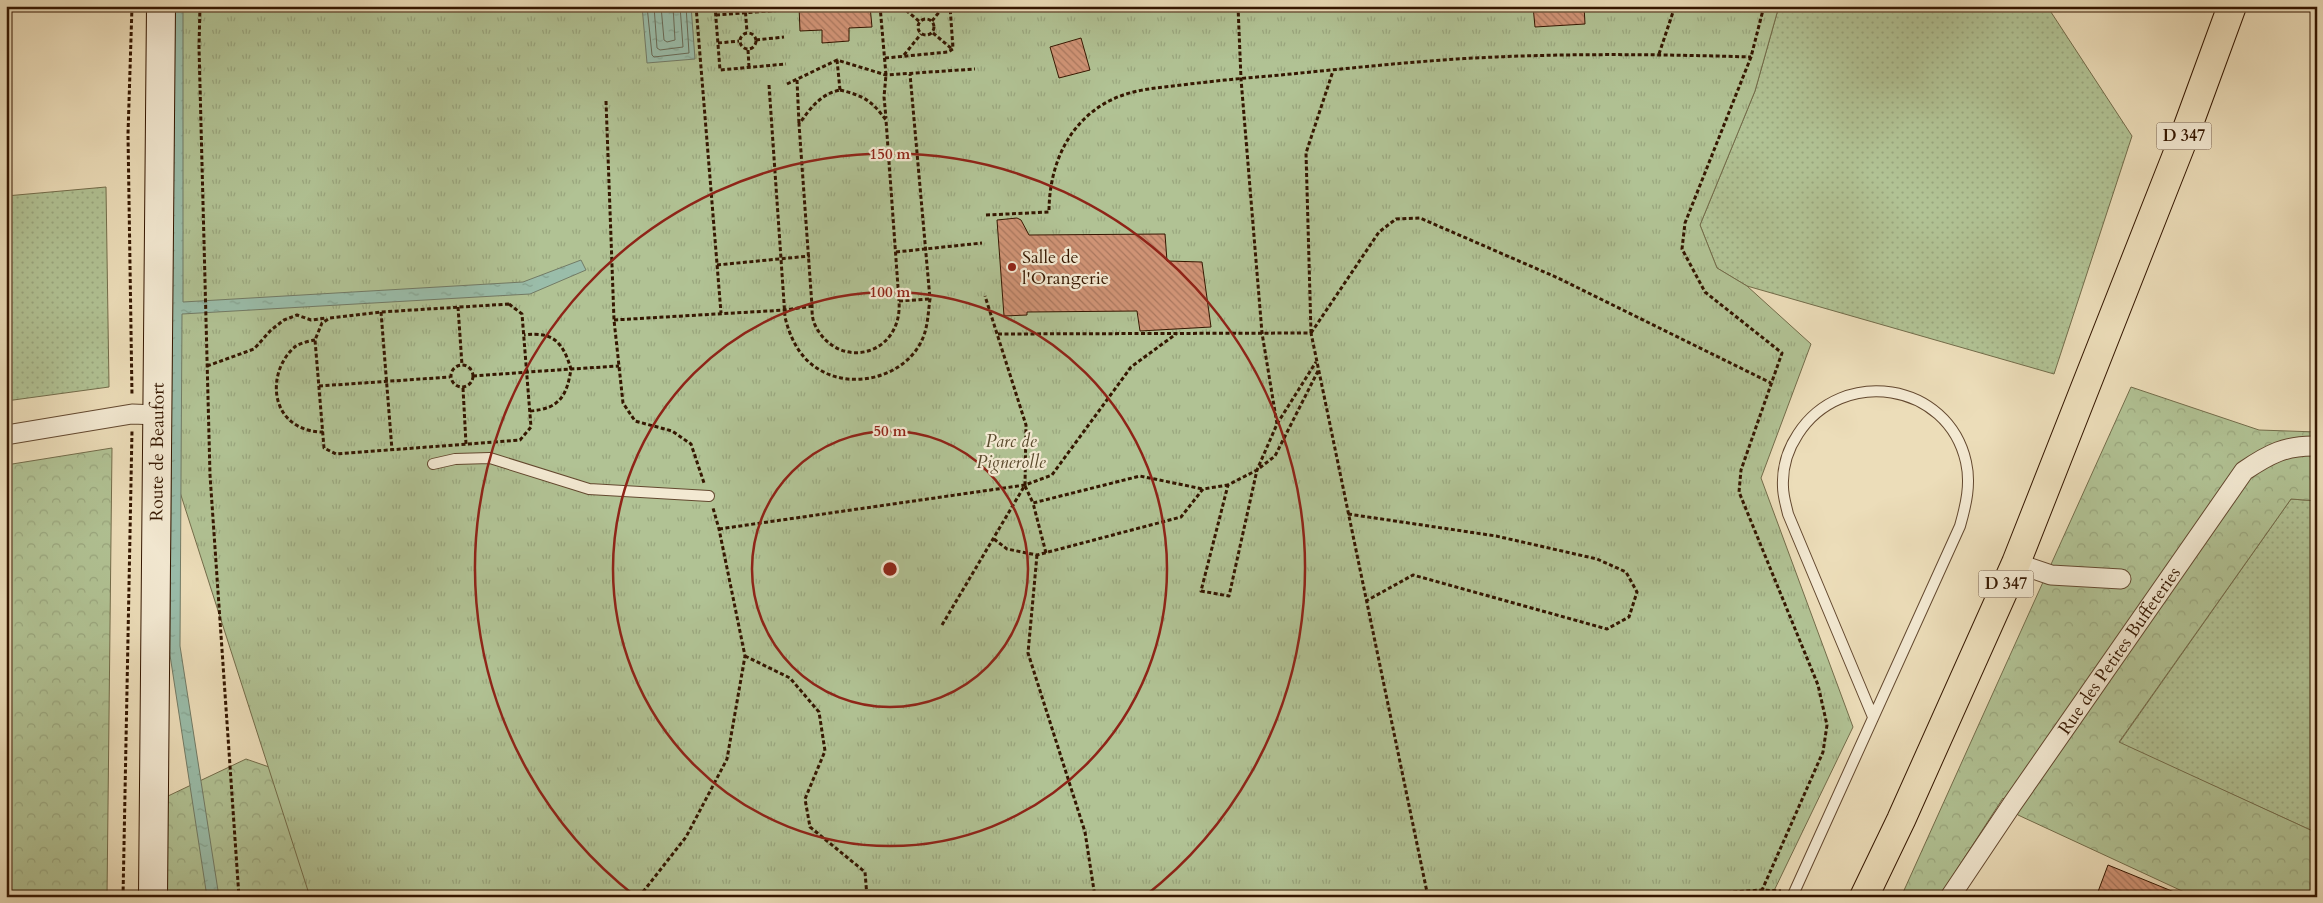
<svg xmlns="http://www.w3.org/2000/svg" width="2323" height="903" viewBox="0 0 2323 903" font-family="Cardo,serif">
  <defs>
    <pattern id="grass-dots" width="8" height="8" patternUnits="userSpaceOnUse" patternTransform="scale(1.25)"><rect width="8" height="8" fill="#b1c294"/><path d="M2 2h.1M6 6h.1" fill="none" stroke="#99a67e" stroke-width="1.8" stroke-linecap="round"/></pattern>
    <pattern id="forest-crowns" width="20" height="18" patternUnits="userSpaceOnUse" patternTransform="scale(1.25)"><rect width="20" height="18" fill="#b1c294"/><path d="M2 6a3 3 0 1 1 6 0M12 15a3 3 0 1 1 6 0" fill="none" stroke="#99a67e"/></pattern>
    <pattern id="park-tufts" width="24" height="20" patternUnits="userSpaceOnUse" patternTransform="scale(1.25)"><rect width="24" height="20" fill="#b1c294"/><path d="M3 7l-1-3M5 7V3M7 7l1-3M15 17l-1-3M17 17v-4M19 17l1-3" fill="none" stroke="#99a67e"/></pattern>
    <pattern id="water-ripples" width="26" height="14" patternUnits="userSpaceOnUse" patternTransform="scale(1.25)"><rect width="26" height="14" fill="#9abdaa"/><path d="M2 4q2-2 4 0t4 0M15 11q2-2 4 0t4 0" fill="none" stroke="#85a290"/></pattern>
    <pattern id="building-back-hatch" width="6" height="6" patternUnits="userSpaceOnUse" patternTransform="scale(1.25)"><rect width="6" height="6" fill="#cf9375"/><path d="M-1 5l2 2M0 0l6 6M5-1l2 2" fill="none" stroke="#a9775e"/></pattern>
  </defs>
  <rect width="100%" height="100%" fill="#ecddb9"/>
  <filter id="stains"><feTurbulence type="fractalNoise" baseFrequency=".004" numOctaves="4"/><feColorMatrix values="0 0 0 0 .2 0 0 0 0 .09 0 0 0 0 .02 0 0 0 .5 -.17"/></filter>
  <radialGradient id="worn" r=".72"><stop offset=".6" stop-color="#630" stop-opacity="0"/><stop offset="1" stop-color="#630" stop-opacity=".3"/></radialGradient>
  <g fill="url(#grass-dots)" stroke="#736c4a">
    <polygon points="1779,6 2047,6 2132,136 2054,374 1747,286 1717,268 1700,225 1755,91"/>
    <polygon points="106,187 109,387 6,401 6,196"/>
    <polygon points="2291,499 2317,501 2317,833 2119,743"/>
  </g>
  <g fill="url(#forest-crowns)" stroke="#736c4a">
    <polygon points="2131,387 2259,430 2317,432 2317,501 2291,499 2119,742 2317,833 2317,897 2195,897 2018,815 2003,798 1939,897 1901,897"/>
    <polygon points="112,448 107,897 6,897 6,465"/>
    <polygon points="246,759 365,800 417,897 162,897 168,796"/>
  </g>
  <polygon fill="url(#park-tufts)" stroke="#736c4a" points="176,6 1779,6 1755,91 1700,225 1717,268 1747,286 1811,344 1761,478 1853,727 1771,897 310,897 169,458"/>
  <g fill="url(#water-ripples)" stroke="#727b66">
    <polygon points="174,6 183,6 183,302 523,282 581,260 586,270 530,294 182,314 180,646 219,897 207,897 170,655"/>
    <polygon points="642,6 691,6 695,59 647,63"/>
  </g>
  <g fill="none" stroke-linecap="round" stroke-linejoin="round">
    <g stroke="#686a56" stroke-width="1">
      <polyline points="647,6 652,55 654,57 689,53 686,6"/>
      <polyline points="654,6 657,48 660,50 683,47 680,6"/>
      <polyline points="661,6 664,40 667,42 675,40 673,6"/>
    </g>
  </g>
  <g fill="url(#building-back-hatch)" stroke="#351701">
    <polygon points="799,6 870,6 872,27 849,28 849,41 822,43 822,30 800,31"/>
    <polygon points="1533,6 1584,6 1585,24 1535,27"/>
    <polygon points="1081,38 1090,70 1059,78 1050,47"/>
    <polygon points="1017,218 1021,220 1029,235 1165,234 1167,261 1202,262 1211,327 1140,331 1137,311 1027,312 1027,315 1004,316 997,220"/>
    <polygon points="2108,865 2184,896 2184,897 2096,897"/>
  </g>
  <g fill="none" stroke-linecap="round" stroke-linejoin="round">
    <defs>
      <g id="lane">
        <polyline points="433,464 455,459 490,458 589,489 709,496"/>
        <path d="M1792 897 1960 526C1966 505 1971 484 1966 462 1948 382 1842 366 1798 434 1788 449 1782 468 1783 487 1783 496 1786 505 1788 514L1873 717"/>
      </g>
      <g id="street">
        <polyline points="6,435 132,414 158,415"/>
        <polyline points="2016,563 2051,575 2121,579"/>
        <path id="s1" d="M1950 897 2013 803 2244 471C2269 454 2286 445 2317 446"/>
      </g>
      <g id="secondary">
        <path id="s2" d="M153 897 161 6"/>
      </g>
      <polyline id="primary" points="1864,897 1901,820 2016,563 2184,137 2232,6"/>
    </defs>
    <use href="#lane" stroke="#63482f" stroke-width="12"/>
    <use href="#street" stroke="#63482f" stroke-width="21"/>
    <use href="#secondary" stroke="#351701" stroke-width="30"/>
    <use href="#primary" stroke="#351701" stroke-width="30"/>
    <g stroke="#351701" stroke-width="3" stroke-dasharray="4 2.5" stroke-linecap="butt">
      <polyline points="132,6 128,134 132,396"/>
      <polyline points="200,6 199,47 210,475 239,897"/>
      <polyline points="696,6 721,313"/>
      <polyline points="715,6 720,70 786,64"/>
      <polyline points="745,6 747,32"/>
      <polyline points="880,6 886,75 884,97 886,118"/>
      <polyline points="901,6 920,22"/>
      <polyline points="1238,6 1241,79 1262,333 1277,424 1257,470 1229,596 1201,591 1228,485 1257,470 1275,456 1318,371"/>
      <polyline points="716,15 783,10"/>
      <circle cx="926" cy="27" r="8"/>
      <polyline points="932,21 944,6"/>
      <circle cx="748" cy="41" r="8"/>
      <polyline points="933,33 952,49"/>
      <polyline points="756,40 784,37"/>
      <polyline points="718,43 739,41"/>
      <polyline points="748,50 749,67"/>
      <polyline points="1659,54 1675,6"/>
      <polyline points="904,55 921,34"/>
      <polyline points="885,58 948,52 953,49 950,6"/>
      <polyline points="837,60 840,90"/>
      <polyline points="797,80 799,124"/>
      <polyline points="787,84 837,60 886,75 975,69"/>
      <path d="M769 85 785 317C790 338 800 359 820 370 853 390 905 377 922 340 928 327 928 313 930 299L910 74"/>
      <path d="M840 90C864 96 871 100 886 120L899 301C903 356 838 372 815 325 812 319 812 312 812 306L799 124C810 109 820 94 840 90Z"/>
      <polyline points="606,101 614,320 623,403 635,421 672,431 691,444 704,483"/>
      <path d="M986 215 1049 212C1049 167 1067 123 1109 101 1134 88 1161 88 1189 84 1216 81 1243 78 1270 76 1333 70 1395 63 1457 59 1555 53 1653 54 1751 57"/>
      <polyline points="896,252 982,243"/>
      <polyline points="717,265 810,256"/>
      <polyline points="899,301 930,299"/>
      <polygon points="509,304 522,314 531,427 520,440 336,454 324,448 315,340 322,323 330,318 381,312"/>
      <polyline points="458,307 462,365"/>
      <polyline points="381,312 392,450"/>
      <polyline points="614,320 785,310 812,306"/>
      <polyline points="1311,333 1379,232 1396,219 1420,218 1558,278 1771,383"/>
      <polyline points="1311,333 1306,153 1333,71"/>
      <polyline points="998,334 1311,333 1428,897"/>
      <path d="M315 340C309 341 301 343 296 346 288 352 282 362 279 371 269 404 288 432 323 432"/>
      <circle cx="462" cy="376" r="11"/>
      <polyline points="207,366 254,349 271,330 284,320 297,315 311,320 327,318"/>
      <path d="M473 376 571 369C563 343 554 331 524 335"/>
      <polyline points="319,386 450,377"/>
      <polyline points="463,388 466,444"/>
      <path d="M530 411C560 409 567 395 571 369L619 366"/>
      <polyline points="1277,424 1316,362"/>
      <polyline points="1025,486 1033,503"/>
      <polyline points="1348,514 1496,536 1597,559 1626,572 1637,592 1629,617 1607,629 1413,575 1366,601"/>
      <polyline points="719,529 1025,485 1052,475 1131,367 1176,334"/>
      <polyline points="994,539 1007,549 1037,555 1181,517 1203,489 1228,485"/>
      <polyline points="1046,553 1033,503 1140,476 1203,489"/>
      <polyline points="1037,555 1028,653 1085,832 1095,897"/>
      <polyline points="942,625 1025,485 1026,425 985,296"/>
      <polyline points="745,656 790,678 819,712 825,751 805,799 810,827 865,872 867,897"/>
      <polyline points="123,897 132,430"/>
      <polyline points="639,897 686,837 727,759 745,656 719,529 713,508"/>
      <polyline points="1662,897 1762,890 1781,891"/>
      <polyline points="1759,897 1823,752 1827,725 1818,685 1739,492 1741,470 1782,353 1705,292 1682,249 1685,223 1751,57 1764,6"/>
    </g>
    <use href="#lane" stroke="#f3e9d2" stroke-width="10"/>
    <use href="#street" stroke="#f3e9d2" stroke-width="19"/>
    <use href="#secondary" stroke="#f3e9d2" stroke-width="28"/>
    <use href="#primary" stroke="#ecddb9" stroke-width="28"/>
  </g>
  <g fill="none" stroke="#8f2418" stroke-width="2.5">
    <circle cx="890" cy="569" r="138"/>
    <circle cx="890" cy="569" r="277"/>
    <path d="M635 896A415 415 0 1 1 1145 896"/>
  </g>
  <circle fill="#8f2418" stroke="#f3e9d2" stroke-width="2" cx="1012" cy="267" r="5"/>
  <g text-anchor="middle" dominant-baseline="central" stroke-width="4.5" stroke-linejoin="round" paint-order="stroke">
    <g fill="#f3e9d2" stroke="#6e5640" stroke-width="1">
      <rect x="2156.5" y="122.5" width="55" height="27" rx="4"/>
      <rect x="1978.5" y="570.5" width="55" height="27" rx="4"/>
    </g>
    <g font-size="16" font-weight="bold" fill="#351701">
      <text x="2184" y="136">D 347</text>
      <text x="2006" y="584">D 347</text>
    </g>
    <g font-size="18" fill="#351701" stroke="#f3e9d2" text-anchor="start">
      <text x="1022" y="257">Salle de<tspan x="1022" dy="21">l'Orangerie</tspan></text>
    </g>
    <g font-size="18" font-style="italic" fill="#5a4a2d" stroke="#f3e9d2">
      <text x="1011" y="441">Parc de<tspan x="1011" dy="21">Pignerolle</tspan></text>
    </g>
    <g font-size="18" fill="#351701" stroke="#f3e9d2">
      <text stroke="none"><textPath href="#s2" startOffset="445">Route de Beaufort</textPath></text>
      <text stroke="none"><textPath href="#s1" startOffset="299">Rue des Petites Buffeteries</textPath></text>
    </g>
  </g>
  <circle cx="890" cy="569" r="8" fill="#8f2418" stroke="#f3e9d2" stroke-width="2.5"/>
  <g font-size="15" text-anchor="middle" font-weight="bold" fill="#8f2418" stroke="#f3e9d2" stroke-width="4.5" stroke-linejoin="round" paint-order="stroke">
    <text x="890" y="159">150 m</text>
    <text x="890" y="297">100 m</text>
    <text x="890" y="436">50 m</text>
  </g>
  <rect width="2323" height="903" fill="none" stroke="#ecddb9" stroke-width="25"/>
  <rect x="8" y="8" width="2308" height="888" fill="none" stroke="#351701" stroke-width="2.5"/>
  <rect x="12" y="12" width="2298" height="878" fill="none" stroke="#351701"/>
  <rect width="100%" height="100%" filter="url(#stains)"/>
  <rect width="100%" height="100%" fill="url(#worn)"/>
</svg>
